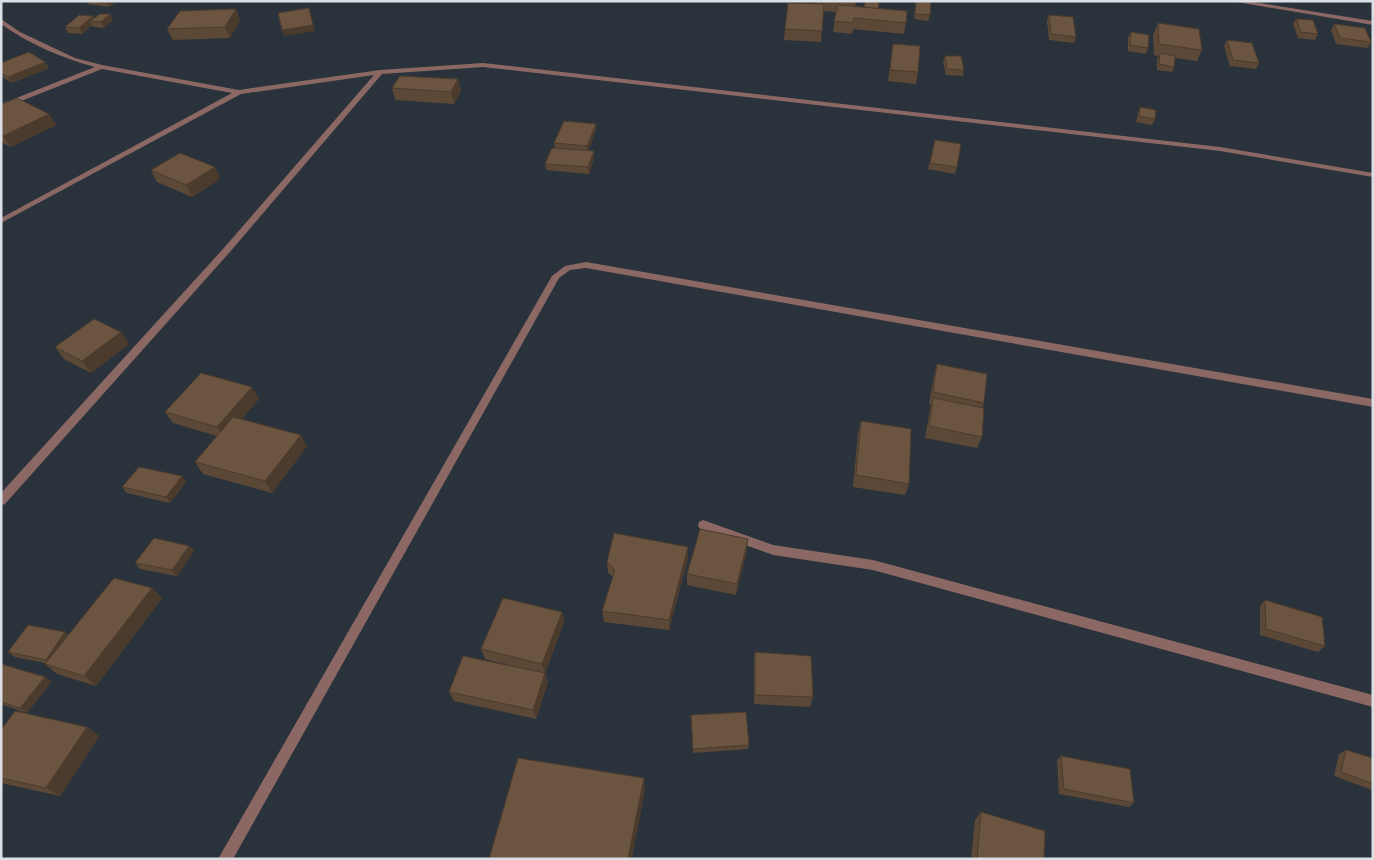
<svg xmlns="http://www.w3.org/2000/svg" width="1374" height="860" viewBox="0 0 1374 860" font-family="Signika,sans-serif">
  <rect width="100%" height="100%" fill="#2a333b"/>
  <g fill="none" stroke-linecap="round" stroke-linejoin="round">
    <g fill="#8c6864" fill-rule="evenodd">
      <polygon points="1231,1 1247,1 1373,21 1373,25"/>
      <path d="M1 19 20 32 75 58 102 65 239 90 380 70 483 63 1220 147 1373 173V177L1220 151 483 67 382 74 229 253 5 504 1 505V493L223 249 374 75 241 94 1 223V218L232 93 102 69 1 109V104L95 67C62 58 29 44 1 24Z"/>
      <polygon points="586,262 1373,399 1373,407 586,268 570,270 559,278 233,859 218,859 552,276 565,266"/>
      <polygon points="703,520 773,545 873,560 1373,695 1373,707 873,570 773,555 699,528 698,525 699,522"/>
    </g>
  </g>
  <g fill="#5c4837">
    <polygon points="86,1 117,1 109,7 88,4"/>
    <polygon points="817,1 856,1 855,7 878,9 906,23 904,34 853,29 852,34 833,32 836,12 823,11 821,42 784,40 788,3 817,4"/>
    <polygon points="916,1 930,15 928,21 914,19"/>
    <polygon points="236,9 240,20 230,38 173,40 167,29"/>
    <polygon points="110,14 113,20 104,28 93,27 92,25 82,34 68,33 65,27 93,16 94,18"/>
    <polygon points="1049,15 1076,37 1074,43 1049,40 1047,21"/>
    <polygon points="1296,19 1318,34 1315,40 1298,38 1293,24"/>
    <polygon points="1158,23 1202,50 1197,61 1175,58 1174,67 1172,72 1157,70 1157,59 1159,56 1154,55 1153,35"/>
    <polygon points="1334,24 1371,42 1368,48 1336,44 1331,30"/>
    <polygon points="1131,32 1148,48 1146,54 1128,51 1128,38"/>
    <polygon points="1227,40 1259,63 1256,69 1230,66 1224,46"/>
    <polygon points="893,44 918,72 916,84 888,81"/>
    <polygon points="945,56 964,70 963,76 946,75 943,62"/>
    <polygon points="45,62 49,68 12,83 1,76 1,63"/>
    <polygon points="458,79 461,91 454,104 395,100 392,88"/>
    <polygon points="1,105 49,114 56,125 11,147 1,142"/>
    <polygon points="1140,107 1155,119 1152,125 1136,122 1138,113"/>
    <polygon points="596,130 588,151 594,158 589,174 546,170 545,164 555,149 554,143"/>
    <polygon points="935,140 957,167 955,174 928,169"/>
    <polygon points="215,167 220,179 192,197 157,182 151,170"/>
    <polygon points="121,332 129,344 91,373 64,359 55,347"/>
    <polygon points="937,364 984,403 982,408 982,437 977,448 925,438 930,410 931,405 929,404 934,376"/>
    <polygon points="259,399 241,419 307,446 272,493 203,474 195,462 217,436 173,423 165,412"/>
    <polygon points="861,421 909,484 905,495 853,487 858,433"/>
    <polygon points="186,482 170,503 127,493 122,487"/>
    <polygon points="189,546 194,551 177,576 140,569 135,563"/>
    <polygon points="747,550 736,595 687,585 687,574"/>
    <polygon points="688,558 669,630 604,622 602,611 613,577 608,573 607,562"/>
    <polygon points="152,588 162,598 96,686 57,674 45,664 45,663 15,657 8,652 65,632 68,635"/>
    <polygon points="1265,600 1325,646 1318,652 1260,635 1260,606"/>
    <polygon points="562,612 564,622 545,673 548,682 536,719 454,701 449,692 520,668 485,659 481,649"/>
    <polygon points="755,652 813,697 810,707 754,704 754,662"/>
    <polygon points="1,664 45,677 51,682 27,713 1,704"/>
    <polygon points="691,720 749,745 748,749 693,753"/>
    <polygon points="87,727 99,736 60,796 1,783 1,730"/>
    <polygon points="1346,750 1373,758 1373,790 1372,790 1334,776 1339,754"/>
    <polygon points="1061,756 1134,803 1129,807 1059,794 1057,760"/>
    <polygon points="981,812 1044,859 971,859 975,820"/>
  </g>
  <g fill="#4b3b2d">
    <polygon points="106,1 117,1 109,7"/>
    <polygon points="309,8 315,31 284,36 282,30"/>
    <polygon points="236,9 240,20 230,38 225,27"/>
    <polygon points="110,14 113,20 104,28 101,22"/>
    <polygon points="93,16 96,22 90,21 92,25 82,34 79,28"/>
    <polygon points="45,62 49,68 12,83 8,77"/>
    <polygon points="458,79 461,91 454,104 451,92"/>
    <polygon points="49,114 56,125 11,147 3,136"/>
    <polygon points="596,124 596,130 587,152 587,146"/>
    <polygon points="594,151 594,158 589,174 588,167"/>
    <polygon points="215,167 220,179 192,197 186,185"/>
    <polygon points="121,332 129,344 91,373 82,361"/>
    <polygon points="252,387 259,399 225,439 217,427"/>
    <polygon points="301,435 307,446 272,493 265,481"/>
    <polygon points="182,476 186,482 170,503 166,497"/>
    <polygon points="748,539 747,550 736,595 737,584"/>
    <polygon points="189,546 194,551 177,576 172,570"/>
    <polygon points="688,547 688,558 669,630 669,620"/>
    <polygon points="152,588 162,598 96,686 84,676"/>
    <polygon points="562,612 564,622 545,674 542,664"/>
    <polygon points="65,632 71,638 52,665 46,660"/>
    <polygon points="545,673 548,682 536,719 533,710"/>
    <polygon points="45,677 51,682 27,713 20,708"/>
    <polygon points="87,727 99,736 60,796 46,788"/>
    <polygon points="644,778 645,790 632,859 628,859"/>
  </g>
  <g fill="#6b5440" stroke="#4b3b2d">
    <polygon points="865,1 879,2 878,9 864,7"/>
    <polygon points="916,1 931,2 930,15 915,14"/>
    <polygon points="788,3 824,4 822,31 785,29"/>
    <polygon points="838,5 907,11 906,23 854,18 853,23 834,21"/>
    <polygon points="309,8 313,25 282,30 278,13"/>
    <polygon points="236,9 225,27 167,29 180,11"/>
    <polygon points="100,14 110,14 101,22 90,21"/>
    <polygon points="79,15 93,16 79,28 65,27"/>
    <polygon points="1049,15 1073,17 1076,37 1051,34"/>
    <polygon points="1296,19 1313,20 1318,34 1301,32"/>
    <polygon points="1158,23 1199,29 1202,50 1159,44"/>
    <polygon points="1334,24 1365,28 1371,42 1340,38"/>
    <polygon points="1131,32 1149,35 1148,48 1130,45"/>
    <polygon points="1227,40 1252,43 1259,63 1233,60"/>
    <polygon points="893,44 920,46 918,72 890,70"/>
    <polygon points="29,52 45,62 8,77 1,73 1,63"/>
    <polygon points="1160,53 1175,56 1174,67 1159,64"/>
    <polygon points="945,56 961,56 964,70 947,69"/>
    <polygon points="400,76 458,79 451,92 392,88"/>
    <polygon points="17,98 49,114 3,136 1,134 1,105"/>
    <polygon points="1140,107 1156,110 1155,119 1139,116"/>
    <polygon points="564,121 596,124 587,146 554,143"/>
    <polygon points="935,140 961,144 957,167 930,163"/>
    <polygon points="552,148 594,151 588,167 545,164"/>
    <polygon points="180,153 215,167 186,185 151,170"/>
    <polygon points="94,319 121,332 82,361 55,347"/>
    <polygon points="937,364 987,374 984,403 933,392"/>
    <polygon points="201,373 252,387 217,427 165,412"/>
    <polygon points="933,398 984,408 982,437 929,426"/>
    <polygon points="233,417 301,435 265,481 195,462"/>
    <polygon points="861,421 911,429 909,484 856,475"/>
    <polygon points="139,467 182,476 166,497 122,487"/>
    <polygon points="700,529 748,539 737,584 687,574"/>
    <polygon points="614,533 688,547 669,620 602,611 615,570 607,562"/>
    <polygon points="154,538 189,546 172,570 135,563"/>
    <polygon points="114,578 152,588 84,676 45,664"/>
    <polygon points="503,598 562,612 542,664 481,649"/>
    <polygon points="1265,600 1322,617 1325,646 1266,629"/>
    <polygon points="28,625 65,632 46,660 8,652"/>
    <polygon points="755,652 811,656 813,697 755,695"/>
    <polygon points="463,656 545,673 533,710 449,692"/>
    <polygon points="1,664 45,677 20,708 1,702"/>
    <polygon points="15,711 87,727 46,788 1,778 1,730"/>
    <polygon points="746,712 749,745 693,749 691,715"/>
    <polygon points="1346,750 1373,758 1373,784 1341,772"/>
    <polygon points="1061,756 1130,769 1134,803 1064,789"/>
    <polygon points="518,758 644,778 628,859 489,859"/>
    <polygon points="981,812 1045,831 1044,859 977,859"/>
  </g>
  <rect width="1374" height="860" fill="none" stroke="#dae0e5" stroke-width="5"/>
</svg>
